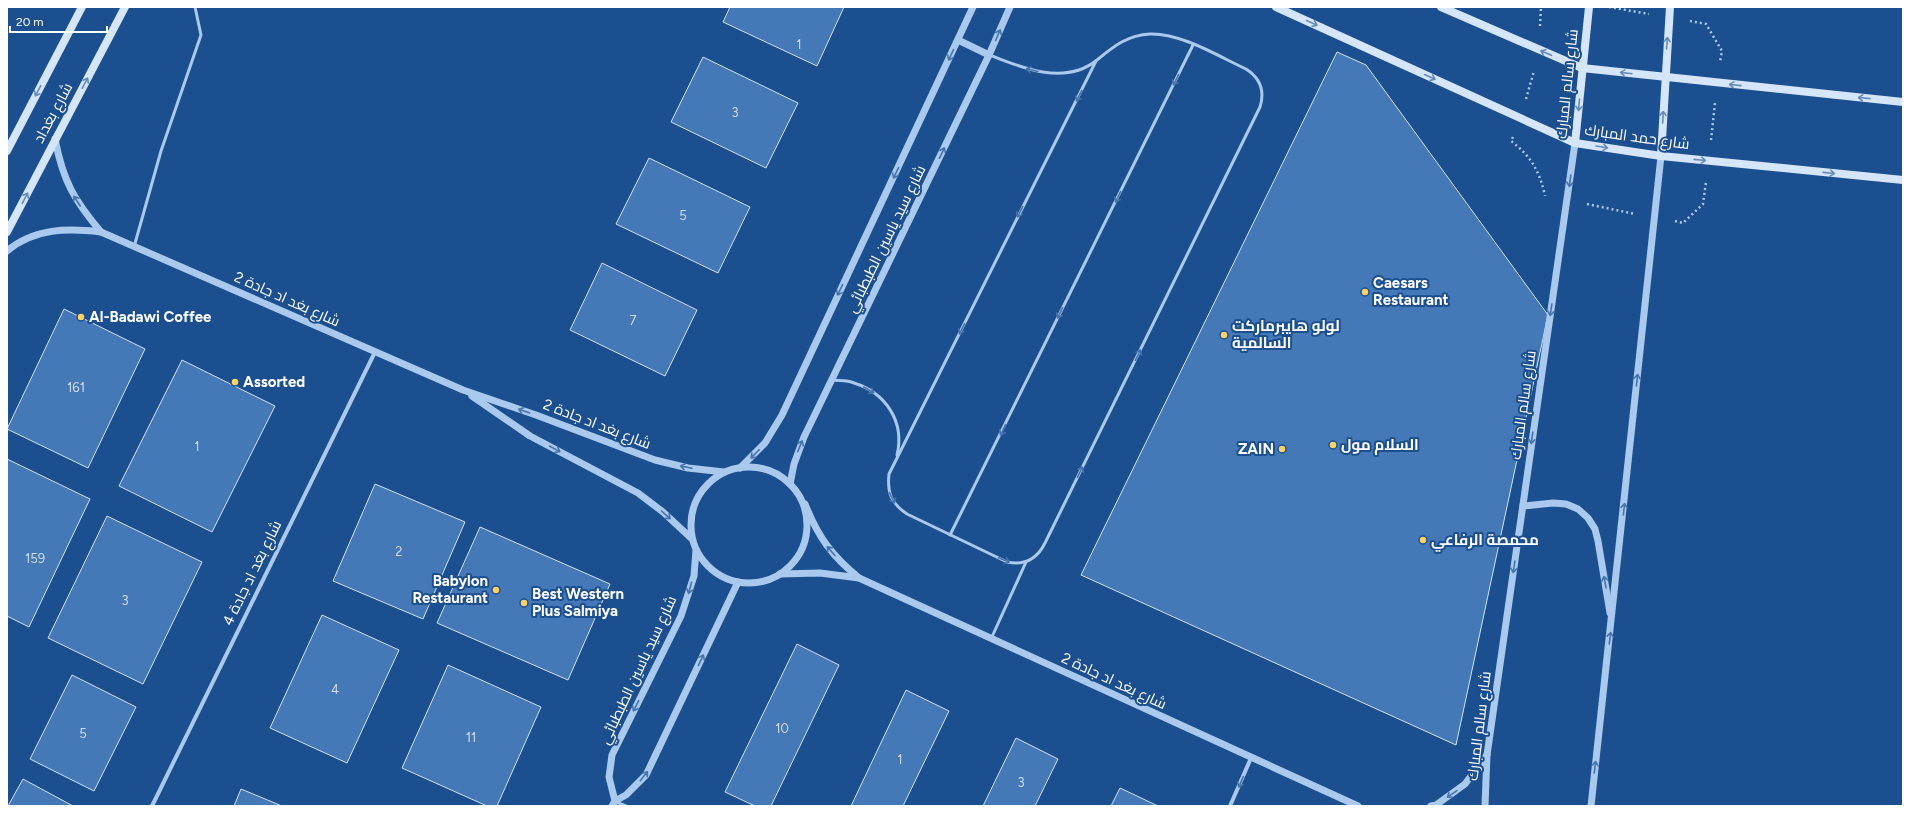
<svg xmlns="http://www.w3.org/2000/svg" width="1910" height="813" viewBox="0 0 1910 813" font-family="Figtree,Cairo,sans-serif">
  <rect width="100%" height="100%" fill="#1b4f8f"/>
  <g fill="#4478b7" stroke="#cfe3fa">
    <polygon points="730,7 844,7 817,66 723,22"/>
    <polygon points="1337,52 1366,65 1548,315 1456,745 1081,575"/>
    <polygon points="703,57 798,103 766,168 671,122"/>
    <polygon points="649,158 750,207 718,273 616,224"/>
    <polygon points="602,263 697,310 665,376 570,330"/>
    <polygon points="64,309 145,349 88,468 7,429"/>
    <polygon points="182,360 275,406 212,532 119,486"/>
    <polygon points="7,459 90,499 29,627 7,616"/>
    <polygon points="375,484 465,522 423,619 333,581"/>
    <polygon points="107,516 202,562 143,684 48,638"/>
    <polygon points="480,527 610,584 568,680 437,623"/>
    <polygon points="322,615 399,650 347,763 270,728"/>
    <polygon points="797,644 839,665 771,806 755,806 725,792"/>
    <polygon points="448,665 541,707 497,806 487,806 402,768"/>
    <polygon points="72,675 136,707 94,791 30,759"/>
    <polygon points="906,690 949,711 903,806 851,806"/>
    <polygon points="1016,738 1058,759 1035,806 983,806"/>
    <polygon points="23,779 73,806 8,806"/>
    <polygon points="1120,788 1158,806 1111,806"/>
    <polygon points="241,789 282,806 234,806"/>
  </g>
  <g fill="none" stroke-linecap="round" stroke-linejoin="round">
    <g stroke="#a9c9ee" stroke-width="2.5" stroke-dasharray="2 3" stroke-linecap="butt">
      <polyline points="1609,7 1649,14"/>
      <polyline points="1690,21 1706,24 1722,51 1720,62"/>
      <polyline points="1540,26 1541,7"/>
      <polyline points="1526,99 1534,71"/>
      <path d="M1513 137 1511 141C1531 156 1540 172 1545 196"/>
      <polyline points="1711,140 1715,103"/>
      <polyline points="1587,204 1635,214"/>
      <polyline points="1675,221 1683,223 1703,204 1706,182"/>
    </g>
    <g stroke="#a9c9ee" stroke-width="3">
      <path d="M990 55C1022 68 1065 86 1097 60 1113 47 1127 35 1150 34 1181 33 1218 56 1246 69 1260 78 1265 91 1260 107L1045 543C1037 559 1025 566 1007 562L907 514C891 503 887 493 889 474L1096 61"/>
      <polyline points="134,247 161,151 201,35 195,7"/>
      <path d="M832 380C839 381 847 380 854 383 886 393 905 422 897 455"/>
      <polyline points="950,535 1193,45"/>
      <polyline points="991,639 1026,562"/>
      <polyline points="616,802 626,806"/>
    </g>
    <g stroke="#a9c9ee" stroke-width="4">
      <polyline points="152,806 375,352"/>
      <polyline points="1230,806 1251,758"/>
    </g>
    <g stroke="#a9c9ee" stroke-width="7">
      <polyline points="958,40 989,55"/>
      <path d="M55 139C63 181 74 200 101 232"/>
      <path d="M7 251C34 228 68 228 101 232L463 390 536 415 655 460 688 468 724 472"/>
      <polyline points="472,396 530,436 638,493 663,512 692,539"/>
      <circle cx="749" cy="525" r="58"/>
      <polyline points="740,468 765,443 782,415 973,7"/>
      <polyline points="790,484 794,464 804,437 989,55 1010,7"/>
      <path d="M805 504C818 537 832 556 859 578L1358 806"/>
      <polyline points="1523,506 1553,503 1566,504 1578,509 1588,518 1595,529 1598,541 1610,613"/>
      <polyline points="780,574 820,573 859,578"/>
      <polyline points="615,801 609,777 612,755 681,616 694,576 696,550"/>
      <polyline points="612,806 615,801 626,795 646,775 738,582"/>
      <polyline points="1431,806 1436,805 1465,784 1487,755"/>
      <polyline points="1485,806 1487,755 1575,143"/>
      <polyline points="1591,806 1661,156"/>
    </g>
    <g stroke="#d6e6fa" stroke-width="8">
      <polyline points="1276,7 1575,143 1661,156 1903,180"/>
      <polyline points="1441,7 1582,68 1903,102"/>
      <polyline points="1575,143 1589,7"/>
      <polyline points="7,151 82,7"/>
      <polyline points="1661,156 1670,7"/>
      <polyline points="7,232 125,7"/>
    </g>
  </g>
  <defs><path id="oneway-shaft" d="M-6 0H5M1.5-3L5.5 0L1.5 3" fill="none" stroke-width="1.6" stroke-linecap="round" stroke-linejoin="round"/></defs>
  <g stroke="#668bba">
    <use href="#oneway-shaft" transform="translate(1312 23) rotate(24)"/>
    <use href="#oneway-shaft" transform="translate(1667 43) rotate(-86)"/>
    <use href="#oneway-shaft" transform="translate(1546 53) rotate(-157)"/>
    <use href="#oneway-shaft" transform="translate(1626 73) rotate(-173)"/>
    <use href="#oneway-shaft" transform="translate(1430 77) rotate(24)"/>
    <use href="#oneway-shaft" transform="translate(85 83) rotate(-62)"/>
    <use href="#oneway-shaft" transform="translate(1735 85) rotate(-174)"/>
    <use href="#oneway-shaft" transform="translate(38 91) rotate(118)"/>
    <use href="#oneway-shaft" transform="translate(1864 98) rotate(-174)"/>
    <use href="#oneway-shaft" transform="translate(1579 105) rotate(95)"/>
    <use href="#oneway-shaft" transform="translate(1663 117) rotate(-87)"/>
    <use href="#oneway-shaft" transform="translate(1602 147) rotate(9)"/>
    <use href="#oneway-shaft" transform="translate(1700 160) rotate(6)"/>
    <use href="#oneway-shaft" transform="translate(1829 173) rotate(6)"/>
    <use href="#oneway-shaft" transform="translate(25 198) rotate(-63)"/>
  </g>
  <g stroke="#4674ac">
    <use href="#oneway-shaft" transform="translate(998 35) rotate(-67)"/>
    <use href="#oneway-shaft" transform="translate(951 55) rotate(115)"/>
    <use href="#oneway-shaft" transform="translate(1032 70) rotate(-166)"/>
    <use href="#oneway-shaft" transform="translate(1176 80) rotate(116)"/>
    <use href="#oneway-shaft" transform="translate(1079 96) rotate(117)"/>
    <use href="#oneway-shaft" transform="translate(942 153) rotate(-64)"/>
    <use href="#oneway-shaft" transform="translate(896 173) rotate(115)"/>
    <use href="#oneway-shaft" transform="translate(1570 181) rotate(98)"/>
    <use href="#oneway-shaft" transform="translate(1118 197) rotate(116)"/>
    <use href="#oneway-shaft" transform="translate(77 201) rotate(-123)"/>
    <use href="#oneway-shaft" transform="translate(1020 212) rotate(117)"/>
    <use href="#oneway-shaft" transform="translate(840 290) rotate(115)"/>
    <use href="#oneway-shaft" transform="translate(1551 310) rotate(98)"/>
    <use href="#oneway-shaft" transform="translate(1060 313) rotate(116)"/>
    <use href="#oneway-shaft" transform="translate(962 329) rotate(117)"/>
    <use href="#oneway-shaft" transform="translate(1138 355) rotate(-64)"/>
    <use href="#oneway-shaft" transform="translate(1637 380) rotate(-84)"/>
    <use href="#oneway-shaft" transform="translate(869 390) rotate(30)"/>
    <use href="#oneway-shaft" transform="translate(524 411) rotate(-161)"/>
    <use href="#oneway-shaft" transform="translate(1003 430) rotate(116)"/>
    <use href="#oneway-shaft" transform="translate(1532 438) rotate(98)"/>
    <use href="#oneway-shaft" transform="translate(800 446) rotate(-68)"/>
    <use href="#oneway-shaft" transform="translate(555 449) rotate(28)"/>
    <use href="#oneway-shaft" transform="translate(755 454) rotate(135)"/>
    <use href="#oneway-shaft" transform="translate(686 467) rotate(-168)"/>
    <use href="#oneway-shaft" transform="translate(1080 472) rotate(-64)"/>
    <use href="#oneway-shaft" transform="translate(892 498) rotate(65)"/>
    <use href="#oneway-shaft" transform="translate(1624 509) rotate(-84)"/>
    <use href="#oneway-shaft" transform="translate(666 515) rotate(42)"/>
    <use href="#oneway-shaft" transform="translate(831 551) rotate(-131)"/>
    <use href="#oneway-shaft" transform="translate(1004 560) rotate(22)"/>
    <use href="#oneway-shaft" transform="translate(1514 567) rotate(98)"/>
    <use href="#oneway-shaft" transform="translate(1605 582) rotate(-100)"/>
    <use href="#oneway-shaft" transform="translate(690 588) rotate(105)"/>
    <use href="#oneway-shaft" transform="translate(1610 638) rotate(-83)"/>
    <use href="#oneway-shaft" transform="translate(701 660) rotate(-65)"/>
    <use href="#oneway-shaft" transform="translate(636 706) rotate(117)"/>
    <use href="#oneway-shaft" transform="translate(1595 767) rotate(-83)"/>
    <use href="#oneway-shaft" transform="translate(644 776) rotate(-52)"/>
    <use href="#oneway-shaft" transform="translate(1241 782) rotate(113)"/>
    <use href="#oneway-shaft" transform="translate(1452 794) rotate(145)"/>
  </g>
  <g fill="#ffd166" stroke="#1b4f8f" stroke-width="1.5">
    <circle cx="1365" cy="292" r="4"/>
    <circle cx="81" cy="317" r="4"/>
    <circle cx="1224" cy="335" r="4"/>
    <circle cx="235" cy="382" r="4"/>
    <circle cx="1333" cy="445" r="4"/>
    <circle cx="1282" cy="449" r="4"/>
    <circle cx="1423" cy="540" r="4"/>
    <circle cx="496" cy="590" r="4"/>
    <circle cx="524" cy="603" r="4"/>
  </g>
  <g text-anchor="middle" dominant-baseline="central" stroke-width="4" stroke-linejoin="round" paint-order="stroke">
    <g font-size="13" fill="#d0dded">
      <text x="799" y="44">1</text>
      <text x="735" y="112">3</text>
      <text x="683" y="215">5</text>
      <text x="633" y="320">7</text>
      <text x="76" y="387">161</text>
      <text x="197" y="446">1</text>
      <text x="399" y="551">2</text>
      <text x="35" y="558">159</text>
      <text x="125" y="600">3</text>
      <text x="335" y="689">4</text>
      <text x="782" y="728">10</text>
      <text x="83" y="733">5</text>
      <text x="471" y="737">11</text>
      <text x="900" y="759">1</text>
      <text x="1021" y="782">3</text>
    </g>
    <g font-size="15" fill="#fff" stroke="#1b4f8f">
      <text transform="translate(1567 84) rotate(-84)">شارع سالم المبارك</text>
      <text transform="translate(53 113) rotate(-62)">شارع بغداد</text>
      <text transform="translate(1637 137) rotate(8)">شارع حمد المبارك</text>
      <text transform="translate(886 239) rotate(-64)">شارع سيد ياسين الطبطبائي</text>
      <text transform="translate(287 299) rotate(24)">شارع بغد اد جادة 2</text>
      <text transform="translate(1523 405) rotate(-82)">شارع سالم المبارك</text>
      <text transform="translate(597 424) rotate(21)">شارع بغد اد جادة 2</text>
      <text transform="translate(252 573) rotate(-64)">شارع بغد اد جادة 4</text>
      <text transform="translate(638 670) rotate(-65)">شارع سيد ياسين الطبطبائي</text>
      <text transform="translate(1114 681) rotate(25)">شارع بغد اد جادة 2</text>
      <text transform="translate(1479 726) rotate(-83)">شارع سالم المبارك</text>
    </g>
    <g font-size="15" font-weight="bold" fill="#fff" stroke="#1b4f8f" text-anchor="start">
      <text x="1373" y="283">Caesars<tspan x="1373" dy="17">Restaurant</tspan></text>
      <text x="89" y="317">Al-Badawi Coffee</text>
      <text x="1232" y="326">لولو هايبرماركت<tspan x="1232" dy="17">السالمية</tspan></text>
      <text x="243" y="382">Assorted</text>
      <text x="1341" y="445">السلام مول</text>
      <text x="1274" y="449" text-anchor="end">ZAIN</text>
      <text x="1431" y="540">محمصة الرفاعي</text>
      <text x="488" y="581" text-anchor="end">Babylon<tspan x="488" dy="17">Restaurant</tspan></text>
      <text x="532" y="594">Best Western<tspan x="532" dy="17">Plus Salmiya</tspan></text>
    </g>
  </g>
  <rect width="1910" height="813" fill="none" stroke="#ffffff" stroke-width="16"/>
  <path d="M10 26v6h97v-6" fill="none" stroke="#ffffff" stroke-width="2"/>
  <text x="16" y="26" font-size="12" fill="#ffffff" stroke="#1b4f8f" stroke-width="3" paint-order="stroke">20 m</text>
</svg>
